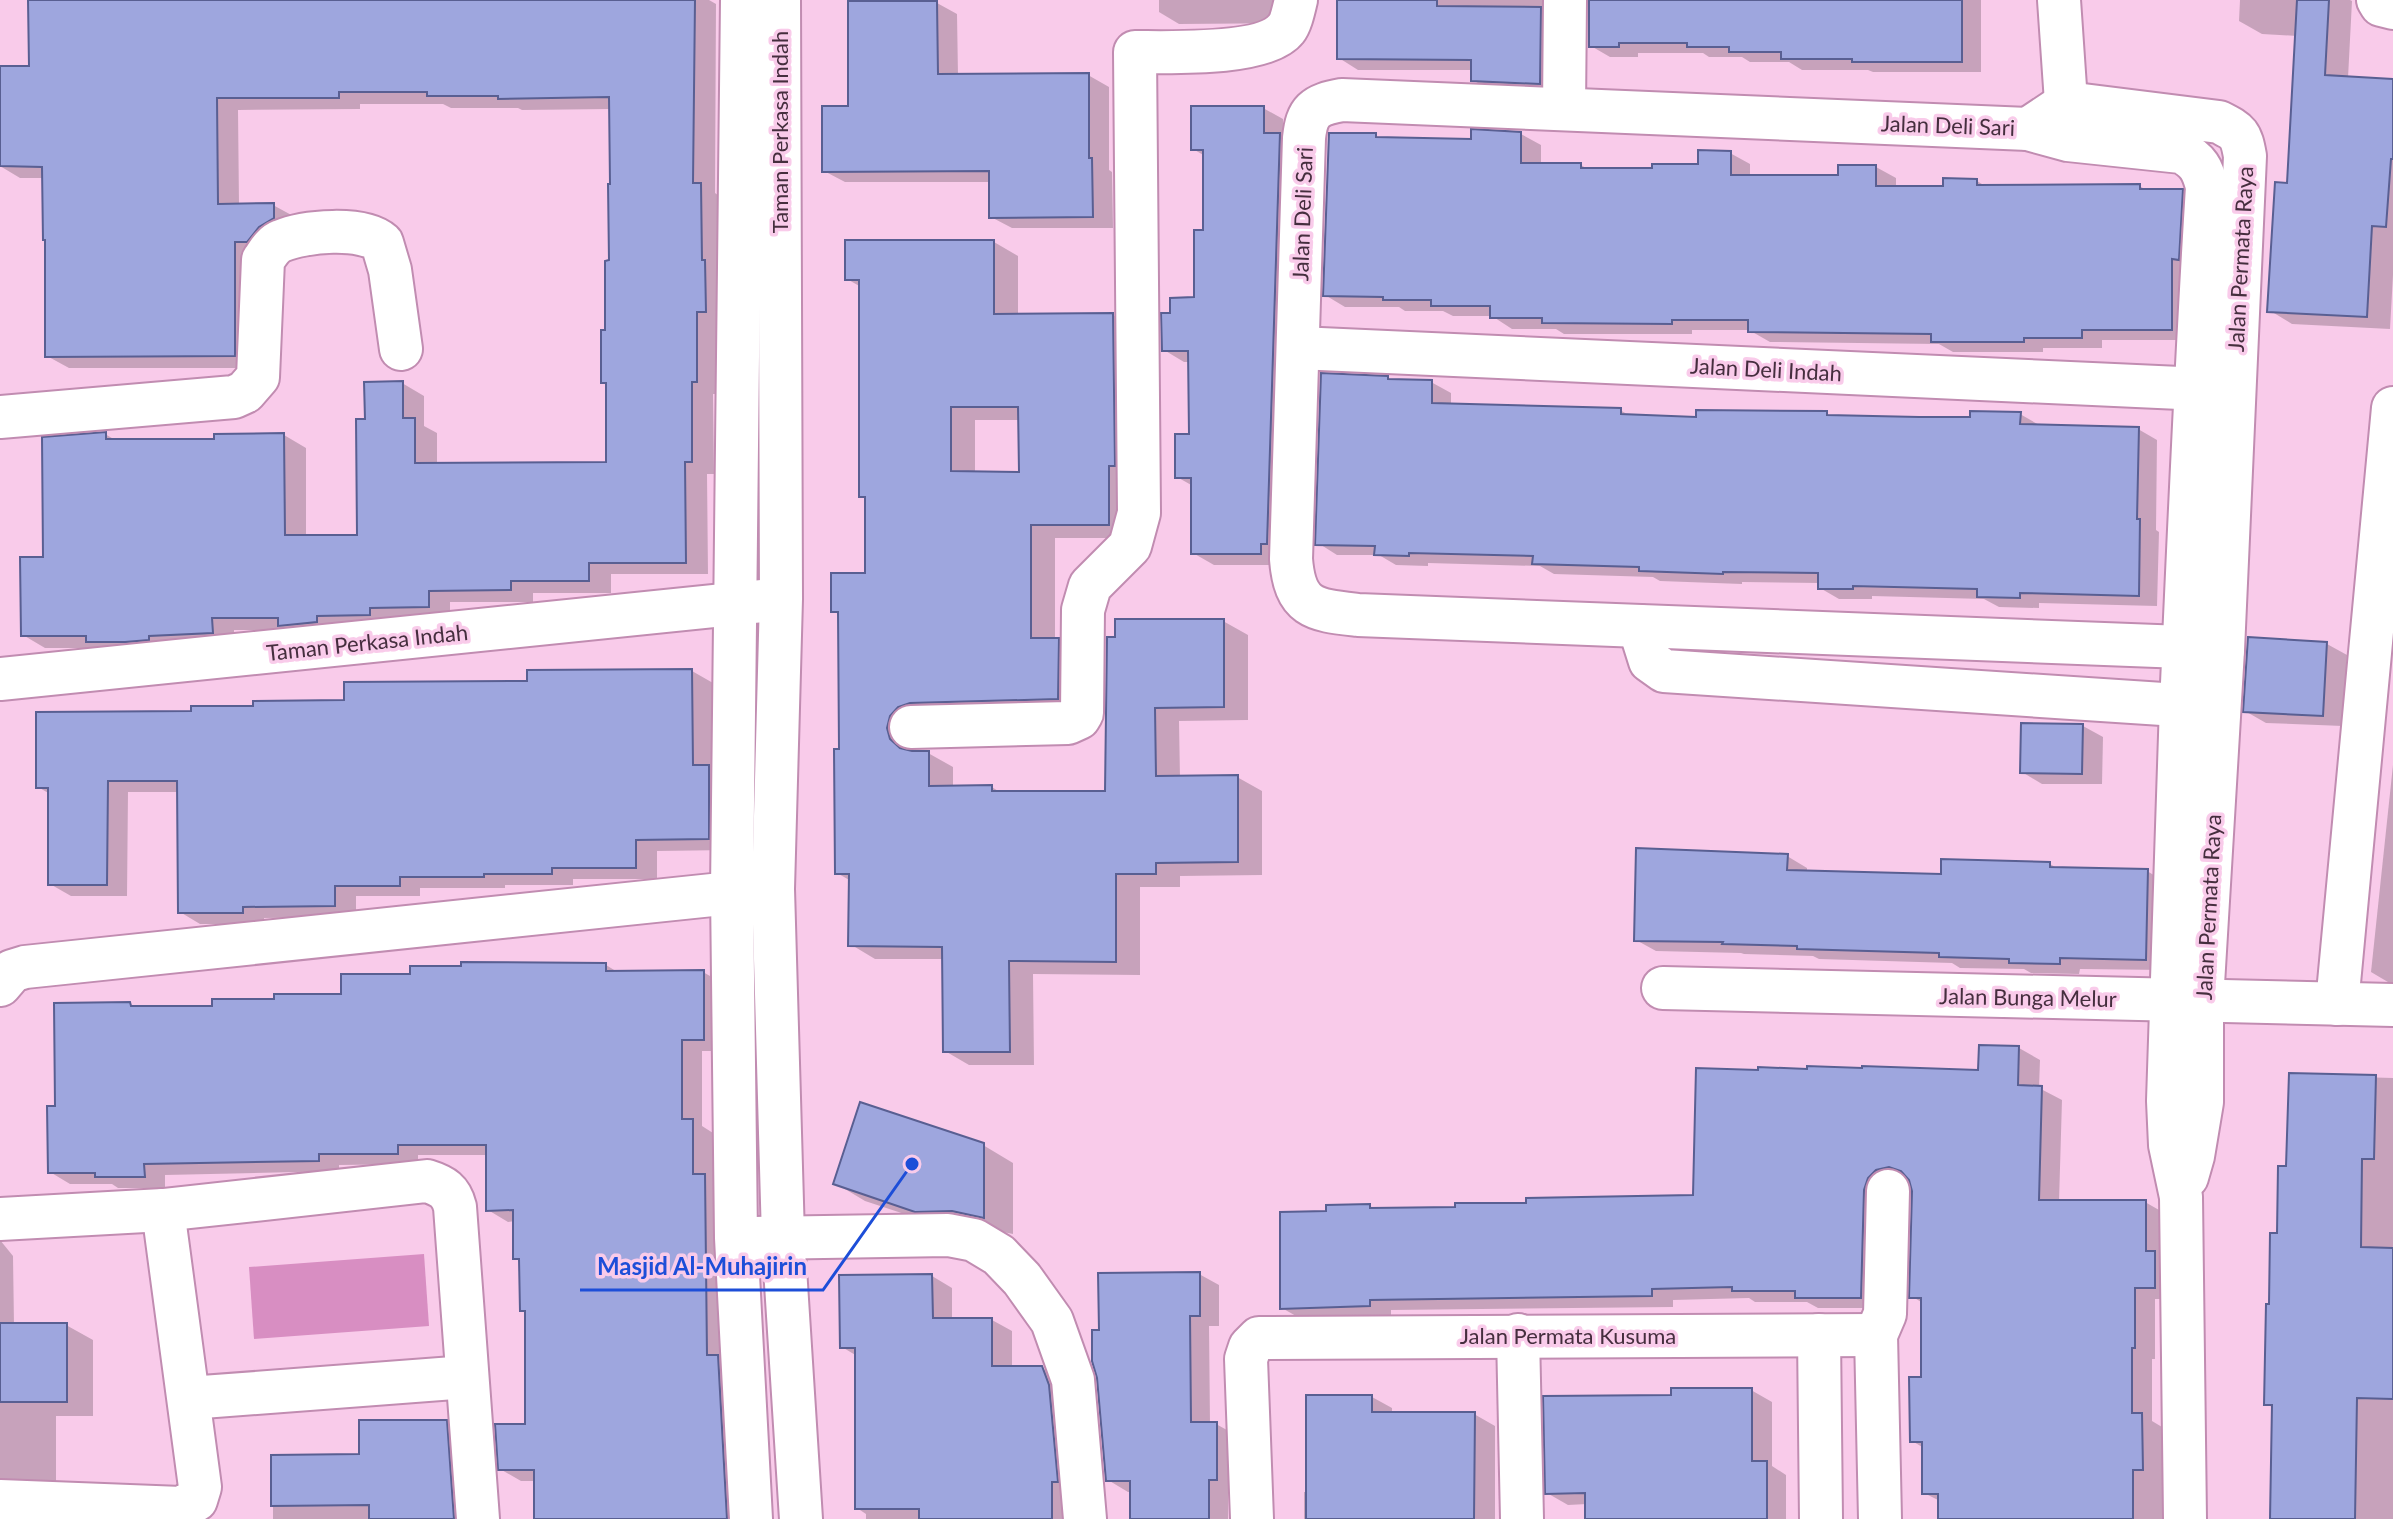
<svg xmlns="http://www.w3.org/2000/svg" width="2393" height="1519" viewBox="0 0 2393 1519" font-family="Lato,sans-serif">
  <rect width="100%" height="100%" fill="#f9cbea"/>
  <polygon fill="#d88ec2" points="424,1254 429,1326 254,1339 249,1267"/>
  <g fill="#0003" fill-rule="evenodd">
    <polygon points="30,0 709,0 716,4 715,193 722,198 718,394 713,394 714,474 707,474 708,574 611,574 611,593 533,593 533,602 450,602 450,618 287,630 234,630 234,645 110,654 99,648 45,648 23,635 45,559 105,434 117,441 216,441 284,435 306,448 306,537 359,537 367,421 402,383 424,396 424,426 437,433 437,464 608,464 608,384 603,382 611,262 611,109 522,110 518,108 451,108 443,104 360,104 360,109 238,110 239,205 273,205 295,217 281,238 256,368 69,368 47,356 44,178 20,178 0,166 0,68 31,68"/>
    <polygon points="1159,0 1290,0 1288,23 1179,24 1159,12"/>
    <polygon points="1339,0 1563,0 1559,94 1492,92 1473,80 1473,70 1358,70 1339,58"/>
    <polygon points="1591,0 1981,0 1981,72 1873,72 1868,70 1802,70 1789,62 1750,62 1742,57 1709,57 1703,53 1638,53 1638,57 1610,57 1591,46"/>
    <polygon points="2240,0 2350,0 2352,1 2348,78 2393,81 2393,275 2390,329 2292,324 2269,310 2289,185 2297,36 2262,34 2239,21"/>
    <polygon points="937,3 957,14 958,76 1088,75 1109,87 1109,170 1112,172 1113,228 1012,228 991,217 991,182 845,182 824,171 850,108"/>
    <polygon points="1263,108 1283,119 1281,565 1214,565 1193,553 1193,486 1177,477 1191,436 1190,362 1184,362 1164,350 1172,315 1196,299 1205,232 1205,156 1193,149"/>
    <polygon points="1521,134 1541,145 1541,165 1581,165 1589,170 1654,170 1700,166 1730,153 1750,164 1750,177 1840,177 1876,167 1896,178 1896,188 1945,188 1977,181 1987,187 2139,186 2149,191 2182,191 2202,203 2192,340 2102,340 2102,348 2043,348 2043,352 1953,352 1939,344 1770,342 1749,330 1692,330 1692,334 1564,334 1556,329 1512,329 1492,316 1453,316 1443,311 1405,311 1399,307 1345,307 1325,295 1375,135 1382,140 1473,141"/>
    <path d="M994 242 1018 256V316L1113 315 1137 329 1133 538H1055V640L1083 654 1082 712 911 743 914 753H928L953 767V787H992L1001 793H1107L1109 639 1223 621 1248 635V720L1179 721 1180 778 1237 777 1262 791V875L1180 876V887H1140V975L1033 974 1034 1065H969L945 1051 944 959H875L850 944 851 881 837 873 841 751 840 615 833 611 867 575V500L861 496V287L847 279ZM975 420H1021V474H975Z"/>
    <polygon points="1388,378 1393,381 1431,382 1451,393 1451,405 1620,410 1632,417 1698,419 1826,413 1832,417 1972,419 2020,414 2039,425 2138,429 2157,440 2156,530 2159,532 2157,606 2039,603 2039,608 1999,607 1984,599 1872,596 1872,599 1839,599 1820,588 1820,583 1742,582 1742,584 1660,581 1653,577 1554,574 1540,566 1428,563 1428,566 1396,565 1379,555 1337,555 1318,543"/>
    <polygon points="2327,644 2347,655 2343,726 2266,723 2245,711"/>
    <polygon points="692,671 713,683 714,770 729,850 657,851 657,879 573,879 573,885 505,885 505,888 420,888 420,896 356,896 356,917 264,918 264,924 200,924 180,912 179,792 128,792 127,896 71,896 50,884 50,794 38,787 193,713 346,702 529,683"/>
    <polygon points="2083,726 2103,737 2102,784 2042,784 2022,772"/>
    <polygon points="2393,765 2393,985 2371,972"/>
    <polygon points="1787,856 1807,868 1807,873 1943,876 2050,864 2060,870 2147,871 2167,883 2165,970 2080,969 2079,974 2031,973 2024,969 1960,968 1952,963 1819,959 1813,956 1744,954 1741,953 1656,951 1636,940"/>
    <polygon points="606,965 619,973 703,972 724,984 725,1051 702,1051 702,1126 713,1133 713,1181 725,1188 748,1519 536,1519 536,1481 521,1481 500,1469 527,1426 527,1312 522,1310 521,1262 515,1258 515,1221 508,1222 488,1210 488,1155 418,1155 418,1164 339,1165 339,1171 165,1175 165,1188 118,1188 112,1184 70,1184 50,1172 57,1108 130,1004 137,1008 214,1008 343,996 412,976"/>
    <polygon points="2019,1048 2040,1060 2039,1088 2062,1100 2059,1202 2145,1202 2166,1214 2176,1299 2155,1299 2155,1359 2152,1359 2152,1421 2162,1427 2163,1519 1940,1519 1940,1501 1924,1493 1924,1448 1912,1441 1923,1379 1923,1303 1911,1296 1914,1191 1911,1178 1899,1181 1882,1308 1818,1308 1807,1302 1755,1302 1749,1298 1673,1300 1673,1307 1391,1310 1391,1317 1303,1320 1282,1308 1328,1213 1370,1206 1377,1210 1695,1197 1980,1072"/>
    <polygon points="2291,1075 2393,1078 2393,1519 2272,1519 2274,1408 2266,1404 2271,1306 2288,1168"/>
    <polygon points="983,1145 1013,1163 1013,1234 984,1228 947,1228 865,1201 835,1183"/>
    <polygon points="0,1240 13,1256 14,1325 66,1325 93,1340 93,1416 56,1416 56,1488 0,1488"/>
    <polygon points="1199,1274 1219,1285 1219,1326 1209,1326 1210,1424 1216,1424 1236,1435 1237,1491 1228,1491 1228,1519 1132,1519 1132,1492 1128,1492 1108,1480 1101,1332"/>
    <polygon points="932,1276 952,1288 952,1320 992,1320 1012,1331 1012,1368 1042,1368 1062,1380 1071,1519 866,1519 866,1514 857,1508 857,1356 842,1347"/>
    <polygon points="1751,1390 1772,1402 1772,1466 1786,1475 1786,1519 1587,1519 1587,1504 1568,1505 1547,1493 1673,1397"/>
    <polygon points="1372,1397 1392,1408 1392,1414 1474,1414 1495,1426 1495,1519 1304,1519 1304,1492 1308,1492"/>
    <polygon points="446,1422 467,1434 473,1519 273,1519 273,1457 361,1456"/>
  </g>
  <g fill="#9ea6de" stroke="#595f92" stroke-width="2" fill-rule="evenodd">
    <polygon points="28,0 695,0 693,183 701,183 702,260 705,260 706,312 697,312 697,382 692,382 692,462 685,462 686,563 589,563 589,581 511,581 511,590 429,591 429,607 370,608 370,615 317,616 317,622 278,626 278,618 212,618 213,633 149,636 149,640 125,642 86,642 86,636 21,636 20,557 43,557 42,437 106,432 106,439 214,439 214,434 284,433 285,535 357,535 356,419 365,419 364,382 403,381 403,418 415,418 415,463 606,462 606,383 601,383 601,330 605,330 605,261 609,260 608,184 610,184 609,97 498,99 498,96 427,96 427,92 339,92 339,98 217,98 218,204 274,203 274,218 259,227 247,242 235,242 235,356 45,357 45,240 43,240 42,167 0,166 0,66 29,66"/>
    <polygon points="1337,0 1437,0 1437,6 1541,7 1540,84 1471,81 1471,60 1337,59"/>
    <polygon points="1589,0 1962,0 1962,62 1852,62 1852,59 1781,59 1781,52 1729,52 1729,47 1687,47 1687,43 1619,43 1619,47 1589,47"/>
    <polygon points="2297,0 2329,0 2325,75 2393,79 2393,159 2391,159 2386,227 2372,226 2367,317 2267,312 2275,182 2287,183"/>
    <polygon points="848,1 937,1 938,74 1089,73 1089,158 1092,158 1093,217 989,218 989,171 822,172 822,106 848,106"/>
    <polygon points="1191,106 1264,106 1264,133 1280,133 1267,544 1261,544 1261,554 1191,554 1191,478 1175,478 1175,434 1189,434 1188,351 1162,351 1161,313 1170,313 1170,298 1194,297 1194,230 1203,230 1203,150 1191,150"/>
    <polygon points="1471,129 1521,132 1521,163 1581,163 1581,168 1652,168 1652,164 1698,164 1698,150 1731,151 1731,175 1838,175 1838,165 1876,165 1876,186 1943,186 1943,178 1977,179 1977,185 2140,184 2140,189 2183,189 2179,260 2172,259 2172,330 2082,330 2082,338 2024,338 2024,342 1931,342 1931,334 1748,332 1748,320 1672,320 1672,324 1542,323 1542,318 1490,318 1490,306 1431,306 1431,300 1383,300 1383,297 1323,296 1329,133 1376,133 1376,137 1471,139"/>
    <path d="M845 240H994V314L1113 313 1115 466H1109V525H1031V638H1059L1058 699 910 703 898 707 890 716 887 728 890 739 900 748 912 751H929V786L992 785V791H1105L1107 637H1115V619H1224V707L1155 708 1156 776 1238 775V862L1156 863V874H1116V962L1009 961 1010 1052H943L942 947 848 946 849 874H835L834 749H839L838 612H831V573H865V497H859V280H845ZM951 407H1018L1019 472 951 471Z"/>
    <polygon points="1321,373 1388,376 1388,379 1432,380 1432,403 1621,408 1621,414 1696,417 1696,410 1827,411 1827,415 1919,417 1970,417 1970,411 2021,412 2020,424 2139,427 2137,519 2140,519 2139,596 2020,593 2020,598 1977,597 1977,589 1853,586 1853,589 1818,589 1818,573 1723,572 1723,574 1639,571 1639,567 1532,564 1533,556 1409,553 1409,556 1374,555 1375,546 1315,545"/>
    <polygon points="2248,637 2327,642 2323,716 2243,712"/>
    <polygon points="692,669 693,765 709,765 709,839 636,840 636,868 552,868 552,874 484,874 484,877 400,877 400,886 335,886 335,906 243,907 243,913 178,913 177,781 108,781 107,885 48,885 48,788 36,788 36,712 191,711 191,706 253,706 253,701 344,700 344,682 527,681 527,670"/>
    <polygon points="2021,723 2083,724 2082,774 2020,773"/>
    <polygon points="1636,848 1788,854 1787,870 1941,874 1941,859 2050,862 2050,867 2148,869 2146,960 2060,958 2060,964 2009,963 2009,959 1939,957 1939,953 1797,949 1797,946 1722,944 1723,942 1634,941"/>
    <polygon points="461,962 606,963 606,971 704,970 704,1040 682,1040 682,1119 693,1119 693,1174 705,1174 707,1355 718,1355 727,1519 534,1519 534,1470 498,1470 495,1424 525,1424 525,1311 520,1311 519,1259 513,1259 513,1210 486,1211 486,1145 398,1145 398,1154 319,1154 319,1161 144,1164 145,1177 95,1177 95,1173 48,1173 47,1106 55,1106 54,1003 130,1002 131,1006 212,1006 212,999 274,999 274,994 341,994 341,974 410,974 410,966 461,966"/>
    <polygon points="1979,1045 2019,1046 2018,1085 2042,1086 2039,1200 2146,1200 2146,1251 2155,1251 2155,1288 2135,1288 2135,1348 2132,1348 2132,1413 2142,1413 2143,1470 2133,1470 2133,1519 1938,1519 1938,1494 1922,1494 1922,1442 1910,1442 1909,1377 1921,1377 1921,1298 1909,1298 1912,1191 1909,1180 1901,1171 1889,1167 1876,1170 1868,1178 1864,1190 1861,1298 1795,1298 1795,1291 1732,1291 1732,1287 1652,1289 1652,1296 1370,1300 1370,1306 1280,1309 1280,1212 1326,1211 1326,1205 1370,1204 1370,1208 1455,1207 1455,1203 1526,1203 1526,1198 1693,1195 1696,1068 1758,1070 1758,1067 1807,1069 1807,1066 1862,1068 1862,1066 1978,1070"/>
    <polygon points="2289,1073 2376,1075 2374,1159 2362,1159 2361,1247 2393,1248 2393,1399 2357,1398 2355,1519 2270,1519 2272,1405 2264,1405 2266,1304 2269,1304 2270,1233 2277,1233 2278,1166 2286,1166"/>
    <polygon points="860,1102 984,1143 984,1218 952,1211 915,1212 833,1184"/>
    <polygon points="1200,1272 1200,1316 1190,1316 1191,1422 1217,1422 1217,1480 1209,1480 1209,1519 1130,1519 1130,1481 1106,1481 1097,1378 1092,1361 1092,1330 1099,1330 1098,1273"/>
    <polygon points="932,1274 933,1318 992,1318 992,1366 1042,1366 1049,1385 1058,1482 1052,1482 1052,1519 919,1519 919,1509 855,1509 855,1348 840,1348 839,1275"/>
    <rect x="0" y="1323" width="67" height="79"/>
    <polygon points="1671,1388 1752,1388 1752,1461 1767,1461 1767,1519 1585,1519 1585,1493 1545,1494 1543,1396 1671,1395"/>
    <polygon points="1306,1395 1372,1395 1372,1412 1475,1412 1474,1519 1306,1519"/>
    <polygon points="359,1420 447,1420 454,1519 369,1519 369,1505 271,1506 271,1455 359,1454"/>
  </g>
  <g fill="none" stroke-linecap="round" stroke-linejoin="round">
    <defs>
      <g id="street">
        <polyline points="742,0 732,891 736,1238 751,1519"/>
        <polyline points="779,0 781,599 773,889 783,1237 801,1519"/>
        <polyline points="2059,0 2068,131"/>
        <polyline points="2378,0 2381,5 2393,8"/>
        <polyline points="1564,109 1565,0"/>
        <path d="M2028 129 2067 103 2219 122C2239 132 2241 134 2245 156L2223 650 2202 1001V1102L2193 1156 2187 1177"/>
        <polyline points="1298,348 2224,390"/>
        <path d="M0 417 234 397 245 392 258 377 263 260C268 253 273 244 281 241 304 231 363 226 382 243L390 270 401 349"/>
        <polyline points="1639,626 1650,661 1664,671 2208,707"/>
        <polyline points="0,679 763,601"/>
        <path d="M911 727 1068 723 1079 718 1082 713 1083 610 1090 586 1130 546 1139 513 1135 52C1168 52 1265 56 1286 29 1291 23 1294 8 1296 0"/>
        <polyline points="0,985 12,971 25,967 760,890"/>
        <polyline points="1663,988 2393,1005"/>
        <polyline points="2337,1004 2393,408"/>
        <path d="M0 1219 163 1210 427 1181C443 1186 451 1191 455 1207L478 1519"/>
        <polyline points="756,1238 948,1235 974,1240 999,1255 1022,1279 1052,1321 1073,1380 1085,1519"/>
        <polyline points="1518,1335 1522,1519"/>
        <polyline points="1819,1335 1821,1519"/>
        <polyline points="189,1398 467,1377"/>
        <polyline points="0,1501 181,1508 196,1500 200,1487 163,1210"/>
        <polyline points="1252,1519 1246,1359 1250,1347 1259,1338 1876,1335"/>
        <polyline points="1880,1519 1876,1335 1885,1314 1888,1191"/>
        <path d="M2185 1519 2181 1197 2170 1145 2168 1101 2181 705C2189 533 2196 360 2207 187 2203 170 2198 160 2181 152L2068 140 2028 129 1342 100C1314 105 1307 111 1304 138L1291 559C1295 609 1314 610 1358 615L2183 647 2223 650"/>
      </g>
    </defs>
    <use href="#street" stroke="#c18cb1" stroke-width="46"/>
    <use href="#street" stroke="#fff" stroke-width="42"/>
  </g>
  <g text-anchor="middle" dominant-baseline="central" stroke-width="7" stroke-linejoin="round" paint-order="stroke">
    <g font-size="22" fill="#452e3e" stroke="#f9cbea">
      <text transform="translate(1948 125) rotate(2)">Jalan Deli Sari</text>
      <text transform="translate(779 132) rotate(-90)">Taman Perkasa Indah</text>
      <text transform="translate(1302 214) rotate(-88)">Jalan Deli Sari</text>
      <text transform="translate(2240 259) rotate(-87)">Jalan Permata Raya</text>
      <text transform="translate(1766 369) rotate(3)">Jalan Deli Indah</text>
      <text transform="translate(367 642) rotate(-6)">Taman Perkasa Indah</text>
      <text transform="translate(2208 907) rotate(-87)">Jalan Permata Raya</text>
      <text transform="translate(2028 997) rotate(1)">Jalan Bunga Melur</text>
      <text x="1568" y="1335">Jalan Permata Kusuma</text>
    </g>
  </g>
  <path fill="none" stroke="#1d4ed8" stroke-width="3" d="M912 1164L823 1290H580"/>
  <circle fill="#1d4ed8" stroke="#f9cbea" stroke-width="3" cx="912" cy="1164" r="8"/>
  <g font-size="24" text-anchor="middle" font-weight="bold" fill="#1d4ed8" stroke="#f9cbea" stroke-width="7" stroke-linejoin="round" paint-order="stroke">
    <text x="702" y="1275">Masjid Al-Muhajirin</text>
  </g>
</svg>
